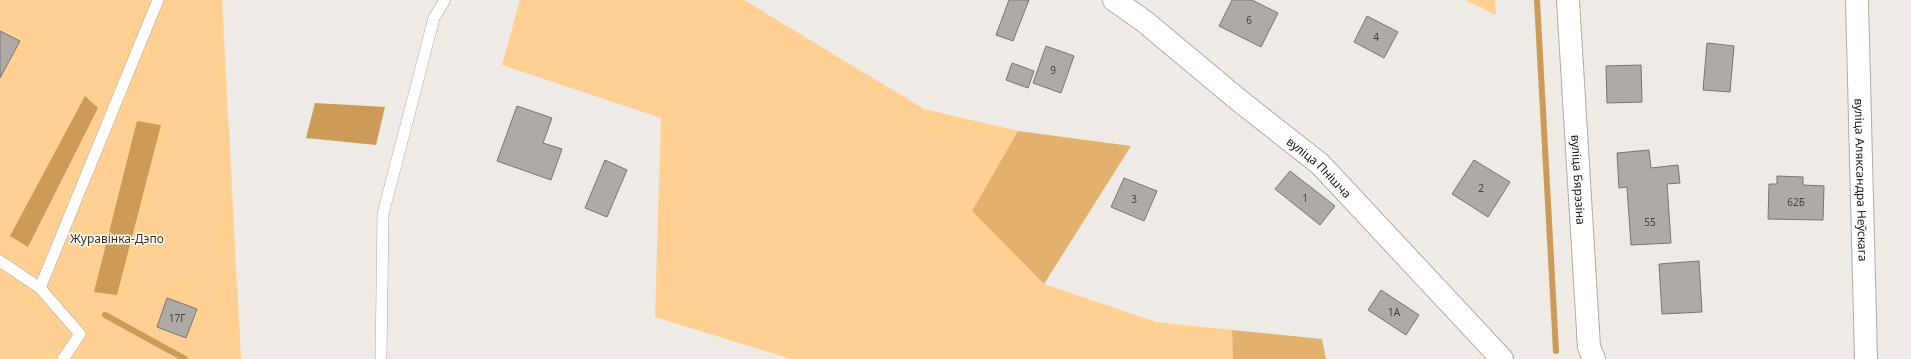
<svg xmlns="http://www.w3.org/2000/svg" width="1911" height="359" viewBox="0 0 1911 359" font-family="'Noto Sans',sans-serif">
  <rect width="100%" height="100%" fill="#eeeae5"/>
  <g fill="#ffd091">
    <polygon points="0,0 222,0 241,359 0,359"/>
    <polygon points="520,0 744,0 924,109 1018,131 973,211 1044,284 1156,322 1232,330 1233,359 791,359 655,317 661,118 502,65"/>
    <polygon points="1465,0 1495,0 1496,15"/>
  </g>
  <g fill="#e2b16d">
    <polygon points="1018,131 1131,146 1044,284 972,211"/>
    <polygon points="1232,330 1322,339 1326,359 1233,359"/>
  </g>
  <g fill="#cb9b57">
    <polygon points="85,96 98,108 28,247 10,236"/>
    <polygon points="315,103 385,107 376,145 306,138"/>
    <polygon points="137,121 161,125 117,295 94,292"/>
  </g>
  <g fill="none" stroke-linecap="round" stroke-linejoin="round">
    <g stroke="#cb9b57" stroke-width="6">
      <polyline points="1537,0 1556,351"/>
      <polyline points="105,315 185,359"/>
    </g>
  </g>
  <g fill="#aeaaa6" stroke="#787570">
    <polygon points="1009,0 1029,0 1013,41 996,35"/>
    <polygon points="1232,0 1252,0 1278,13 1261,47 1219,26"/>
    <polygon points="1367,16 1398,32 1384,58 1354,42"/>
    <polygon points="0,31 20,41 0,78"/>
    <polygon points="1707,43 1734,46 1730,92 1703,90"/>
    <polygon points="1046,46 1074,56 1061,93 1033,83"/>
    <polygon points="1012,63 1034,71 1028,88 1006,80"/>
    <polygon points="1641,65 1642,102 1607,103 1606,66"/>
    <polygon points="517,106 552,118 543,143 562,149 551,180 497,161"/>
    <polygon points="1649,150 1651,168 1678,165 1680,183 1667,184 1671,243 1631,245 1627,187 1619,188 1617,153"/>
    <polygon points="605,160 627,170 607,217 585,208"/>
    <polygon points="1474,160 1510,182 1488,217 1452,194"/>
    <polygon points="1290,171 1335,206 1320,225 1275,189"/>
    <polygon points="1777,176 1803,177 1803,185 1824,186 1823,220 1768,219 1769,184 1777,184"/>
    <polygon points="1124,178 1157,191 1144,221 1111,207"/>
    <polygon points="1699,261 1702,312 1662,314 1659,264"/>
    <polygon points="1381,290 1419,315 1406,335 1368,310"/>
    <polygon points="167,298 197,309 186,338 157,327"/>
  </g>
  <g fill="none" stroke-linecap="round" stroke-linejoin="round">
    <defs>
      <g id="lane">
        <polyline points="0,261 40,288 80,334 63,359"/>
        <polyline points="40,288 158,0"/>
        <polyline points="381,359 383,214 434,18 445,0"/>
      </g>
      <g id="street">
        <path id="s1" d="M1114 0 1144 21 1241 102 1320 164 1502 359"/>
        <path id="s2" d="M1568 0 1589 347 1594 359"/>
        <path id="s3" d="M1857 0 1866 359"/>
      </g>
    </defs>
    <use href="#lane" stroke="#b0aca8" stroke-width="12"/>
    <use href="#street" stroke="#b0aca8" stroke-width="24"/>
    <use href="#lane" stroke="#fff" stroke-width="11"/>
    <use href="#street" stroke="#fff" stroke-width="22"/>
  </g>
  <g text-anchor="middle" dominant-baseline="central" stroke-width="3" stroke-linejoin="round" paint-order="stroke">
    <g font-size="10" fill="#403f3c">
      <text x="1249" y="20">6</text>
      <text x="1376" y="37">4</text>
      <text x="1053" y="70">9</text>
      <text x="1481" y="188">2</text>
      <text x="1305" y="198">1</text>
      <text x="1134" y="199">3</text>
      <text x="1796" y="202">62Б</text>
      <text x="1650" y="222">55</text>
      <text x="1394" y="312">1А</text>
      <text x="177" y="318">17Г</text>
    </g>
    <g font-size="12" fill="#1c1b19" stroke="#fff">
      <text stroke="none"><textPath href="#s1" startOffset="265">вуліца Пнішча</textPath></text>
      <text stroke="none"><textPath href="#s2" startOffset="180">вуліца Бярэзіна</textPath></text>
      <text stroke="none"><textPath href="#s3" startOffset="180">вуліца Аляксандра Неўскага</textPath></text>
    </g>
    <g font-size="12" fill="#453113" stroke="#fff">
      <text x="117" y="238">Журавінка-Дэпо</text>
    </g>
  </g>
</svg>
